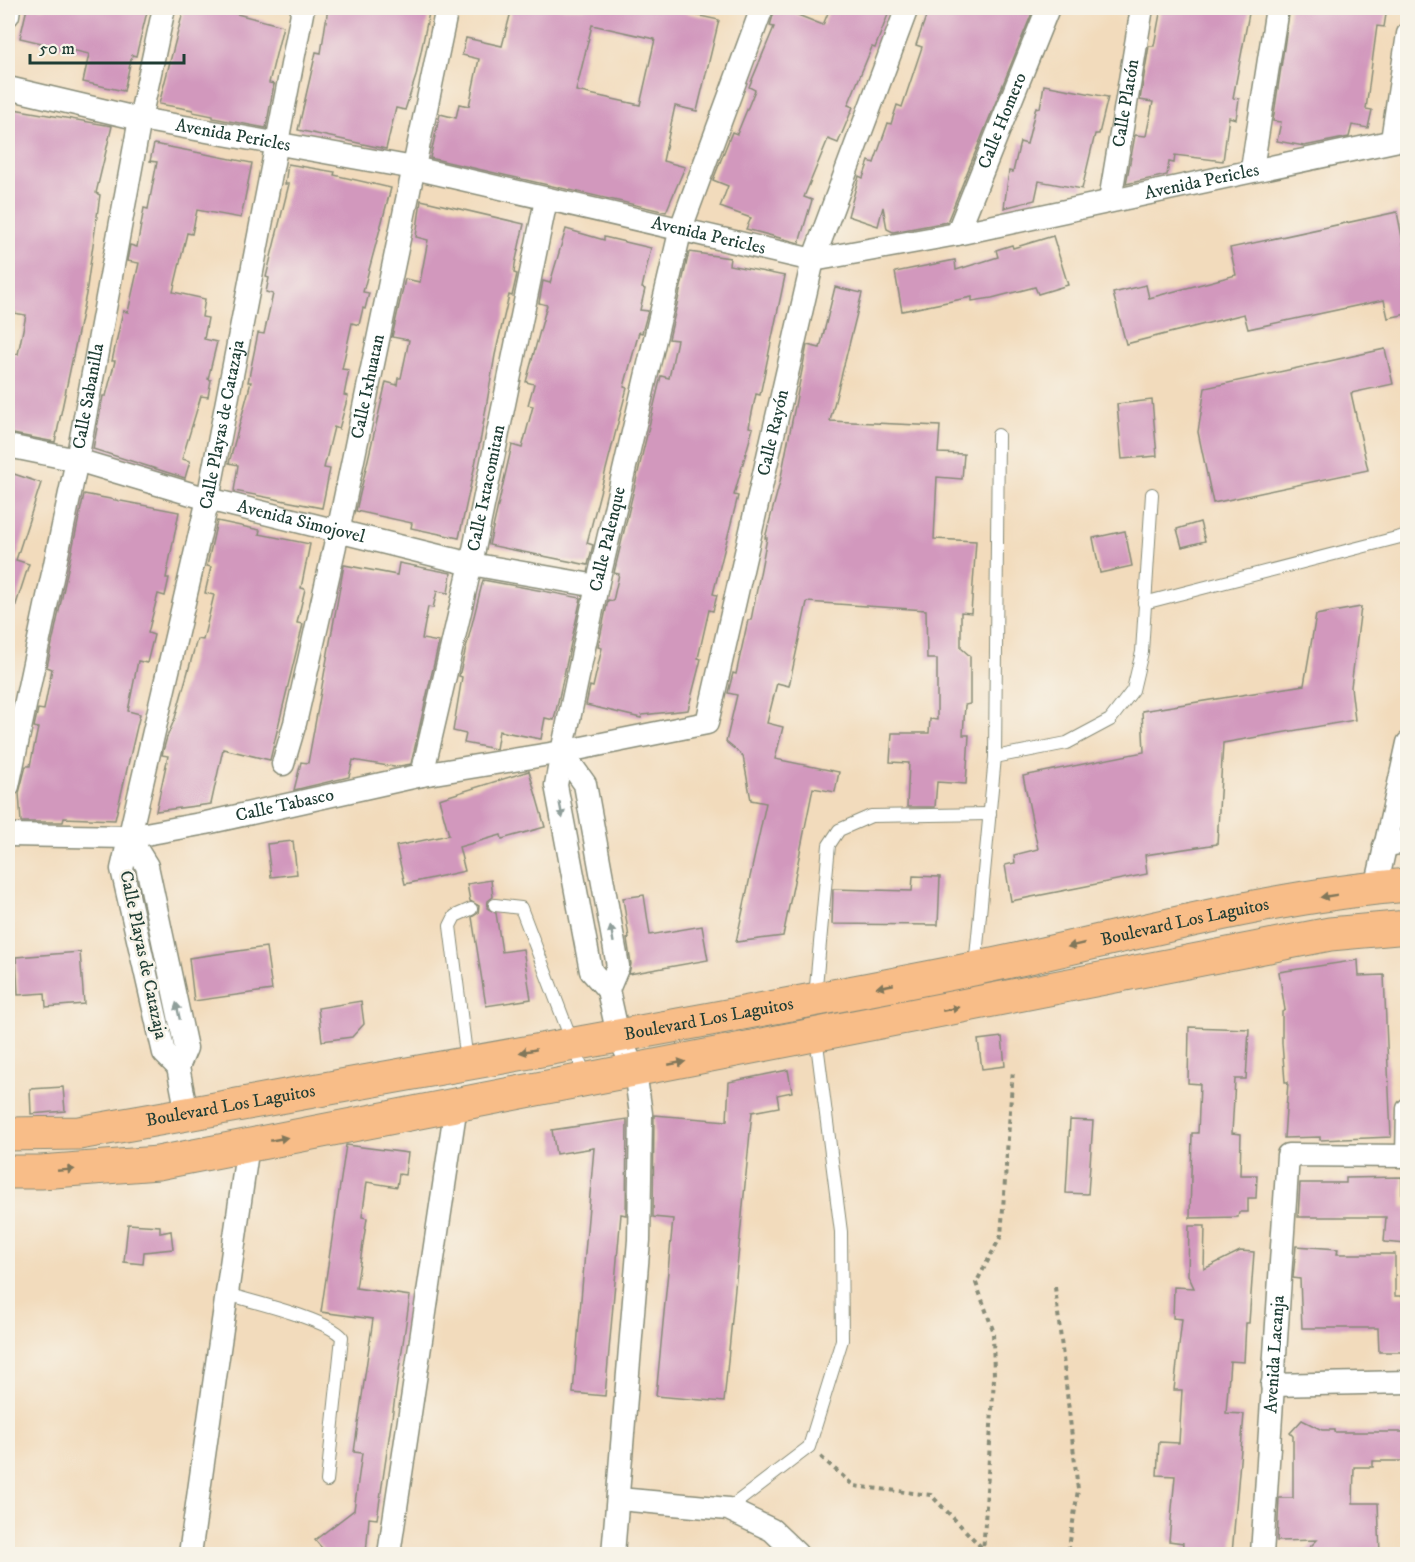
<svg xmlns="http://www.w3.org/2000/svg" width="1415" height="1562" viewBox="0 0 1415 1562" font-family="'IM FELL DW Pica',serif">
  <rect width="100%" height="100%" fill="#f7f3e8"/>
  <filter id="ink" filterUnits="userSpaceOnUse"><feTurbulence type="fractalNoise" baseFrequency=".0167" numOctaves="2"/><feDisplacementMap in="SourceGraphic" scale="12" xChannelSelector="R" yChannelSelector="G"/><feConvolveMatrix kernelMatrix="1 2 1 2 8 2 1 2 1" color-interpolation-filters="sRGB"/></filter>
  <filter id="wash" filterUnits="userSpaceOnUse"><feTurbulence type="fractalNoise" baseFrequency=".008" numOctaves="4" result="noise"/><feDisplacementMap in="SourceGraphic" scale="24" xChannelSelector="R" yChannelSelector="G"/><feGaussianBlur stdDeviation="1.35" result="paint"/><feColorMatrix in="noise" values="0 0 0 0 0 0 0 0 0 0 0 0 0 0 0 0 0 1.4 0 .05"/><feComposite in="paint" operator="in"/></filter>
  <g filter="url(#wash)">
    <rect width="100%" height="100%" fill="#f2dbbc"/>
    <g id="blocks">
      <g fill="#d298bd" fill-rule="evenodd">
        <polygon points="27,8 148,8 136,56 132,55 124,91 83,82 89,54 20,38"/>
        <polygon points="184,8 234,8 233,13 283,26 269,83 274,84 266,128 213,118 213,116 193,112 193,110 159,104"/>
        <polygon points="328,8 430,8 416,76 405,110 396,108 386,149 298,130 316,52 321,53"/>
        <path d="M512 8 525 11V8H663L719 20 697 111 675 106 663 161 685 167 666 212 430 158 440 114 456 118 459 104 469 106 479 59 462 55 466 38 502 46ZM592 25 655 39 640 105 576 91Z"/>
        <polygon points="775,8 795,8 793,13 823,25 830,8 878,8 889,12 875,48 872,47 848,105 853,107 838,143 828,139 804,197 812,200 799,243 746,229 751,218 720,207 728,186 713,180 732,132 737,134 755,90 749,87 774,27 770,26"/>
        <polygon points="929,8 1034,8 947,222 893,232 887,229 883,207 878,226 848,216 859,176 863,178 869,161 874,163 888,123 891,124 897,105 902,107 922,47 916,45"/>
        <polygon points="1161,8 1250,8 1233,98 1239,99 1236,119 1229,117 1223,161 1175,155 1174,163 1169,162 1167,175 1126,184 1135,135 1146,136 1153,102 1140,100 1149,46 1154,46"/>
        <polygon points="1290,8 1387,8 1384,27 1377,26 1372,63 1366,109 1372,110 1368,128 1352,125 1349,137 1304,146 1277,141 1281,122 1273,121"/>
        <polygon points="1044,85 1108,97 1099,134 1095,134 1082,189 1039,181 1035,200 1004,208 1009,171 1013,172 1020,142 1027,144 1036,107 1040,108"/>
        <polygon points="8,108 112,126 96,193 100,195 86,294 55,442 8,433 8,352 18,354 26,315 8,312 8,172 13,145 8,144"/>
        <polygon points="154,144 252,163 241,218 197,210 192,234 187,233 173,292 205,299 202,317 208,318 204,339 217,342 208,379 211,380 208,397 201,396 182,459 190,461 185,478 93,449 103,396 106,396 115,361 112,361 123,311 128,312 139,263 127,261 130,245 137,247 144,208 148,209 157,162 150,161"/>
        <polygon points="288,164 335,172 334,175 391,188 363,292 369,293 365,309 363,308 359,325 352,323 342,369 349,370 344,395 348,396 339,429 334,427 324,468 330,469 322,508 234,491 238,465 229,463 251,382 248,382 258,333 264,334 273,294 266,292 269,278 266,277 289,184 285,184"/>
        <polygon points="421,200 524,224 515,264 514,273 517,274 512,296 509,295 495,355 481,437 459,538 411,528 412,523 356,511 386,382 397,385 398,378 401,378 409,340 392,337 405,279 420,282 428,240 416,237"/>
        <polygon points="1397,212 1407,262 1407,314 1388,318 1384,300 1248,329 1244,314 1126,344 1113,293 1146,285 1149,298 1236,275 1230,248"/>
        <polygon points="566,229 604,240 604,237 651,248 642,288 645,289 640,310 648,311 642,333 639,332 624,387 627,388 587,543 593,545 588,565 489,545 512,445 522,448 533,406 528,405 534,384 526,382 547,305 539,303 543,281 550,283"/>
        <polygon points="1053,236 1068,285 1038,294 1035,287 992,298 972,301 972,297 902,311 895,272 955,260 956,270 998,257 996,250 1012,245 1013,248"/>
        <polygon points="689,252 730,258 729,265 785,276 760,395 756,394 749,427 753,428 734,495 738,496 713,594 717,595 713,611 709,610 698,658 701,659 688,710 642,715 641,718 586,705 590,686 593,687 602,648 598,647 608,600 613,601 619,574 614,573 661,376 669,378 677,340 669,339"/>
        <polygon points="835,287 862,293 830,421 940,426 938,453 964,454 962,479 937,477 934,539 976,541 971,613 961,612 961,648 970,656 970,704 965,705 963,735 969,735 966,784 937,782 935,807 907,807 909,763 890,762 892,733 929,733 930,719 937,720 937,659 927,659 926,610 807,602 789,686 777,683 767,723 783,727 775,759 839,772 835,792 813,788 783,936 736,942 766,803 751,800 743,756 726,742 737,695 728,693 733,673 736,674 748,620 751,620 767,538 765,538 780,482 807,345 820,348"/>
        <polygon points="1385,349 1393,384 1351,393 1368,470 1213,503 1198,432 1205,388"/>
        <polygon points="1152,400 1157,456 1122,459 1117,404"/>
        <polygon points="8,472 41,483 16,560 29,564 11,620 8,619"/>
        <polygon points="84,494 179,512 166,578 169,578 165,596 158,594 148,633 154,635 147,663 138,661 128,711 140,714 115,820 64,818 63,822 21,822 19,793 26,766 30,766 38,728 34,727 38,709 44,710 52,669 47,667"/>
        <polygon points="217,521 260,530 259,534 310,544 301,588 305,589 297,623 303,624 270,760 223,749 211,804 156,811 168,756 162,755 167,737 175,718 197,639 203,640 214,595 205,593 211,567 207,566"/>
        <polygon points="1200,522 1205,541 1182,547 1177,529"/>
        <polygon points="1125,531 1132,566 1100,573 1093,538"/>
        <polygon points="399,563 451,573 448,593 437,591 433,608 428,607 422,639 439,642 411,764 394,767 353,760 349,777 294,790 301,762 308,763 344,565 397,575"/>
        <polygon points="483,580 581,598 554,720 545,718 541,739 499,731 496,749 464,743 466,734 453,731 462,677 459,676"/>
        <polygon points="1361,607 1351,687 1355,720 1223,743 1217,844 1145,855 1147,874 1011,901 1005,865 1015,863 1014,855 1038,849 1023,776 1144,752 1142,711 1304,685 1316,615"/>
        <polygon points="529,771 545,827 502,839 501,835 459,847 465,871 405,884 396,846 449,835 439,799"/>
        <polygon points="293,841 297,874 271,877 267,844"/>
        <polygon points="913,876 940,877 938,925 832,924 833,889 912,891"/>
        <polygon points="491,880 493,897 488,901 487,908 496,913 502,952 523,949 531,999 486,1006 472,917 478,913 479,906 470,901 467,884"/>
        <polygon points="644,895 650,935 702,926 708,960 629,974 631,964 627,939 629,938 623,898"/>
        <polygon points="266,947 272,990 194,1001 189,958"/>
        <polygon points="80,952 84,1004 46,1007 45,993 18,995 16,957"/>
        <polygon points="1358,960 1359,976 1384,975 1391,1137 1320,1140 1320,1137 1284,1138 1288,1082 1285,1082 1282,1043 1282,1012 1285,1010 1279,972"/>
        <polygon points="361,1001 364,1024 352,1037 322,1041 318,1008"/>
        <polygon points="1189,1027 1249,1029 1246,1079 1235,1079 1232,1133 1241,1134 1240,1175 1257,1175 1256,1198 1248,1198 1248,1212 1239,1212 1238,1217 1190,1218 1192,1133 1198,1133 1200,1084 1188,1083"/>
        <polygon points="1002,1037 1005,1066 982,1069 978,1040"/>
        <polygon points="788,1070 792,1092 777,1095 779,1107 752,1112 724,1402 656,1396 673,1219 653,1217 654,1115 727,1121 729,1082"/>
        <polygon points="63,1087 65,1111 31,1114 30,1089"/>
        <polygon points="627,1119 626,1215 621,1214 605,1396 573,1393 594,1148 556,1154 552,1130"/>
        <polygon points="1070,1120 1093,1121 1088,1194 1066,1193"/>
        <polygon points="346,1145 408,1153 405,1175 399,1174 397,1187 367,1182 362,1217 367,1218 356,1288 410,1296 377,1519 369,1518 366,1554 327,1554 315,1540 354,1510 362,1453 354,1452 373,1319 321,1312"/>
        <polygon points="1402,1177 1402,1207 1407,1207 1407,1244 1384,1242 1386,1217 1298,1217 1300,1183 1346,1183 1346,1178"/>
        <polygon points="128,1224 160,1226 160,1233 171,1231 173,1249 144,1252 143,1264 124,1262"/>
        <polygon points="1189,1226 1205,1226 1204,1269 1240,1251 1254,1252 1249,1323 1246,1323 1244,1362 1230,1361 1226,1413 1244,1414 1232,1554 1182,1554 1183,1543 1169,1541 1175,1476 1157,1475 1159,1442 1179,1443 1182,1390 1174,1390 1182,1319 1173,1318 1174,1287 1194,1288 1188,1275"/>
        <polygon points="1296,1246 1338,1249 1337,1254 1395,1254 1395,1296 1407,1296 1407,1352 1379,1352 1378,1328 1302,1328 1300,1279 1293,1278"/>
        <polygon points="1302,1420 1322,1430 1334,1430 1334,1432 1407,1432 1407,1461 1373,1461 1373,1467 1354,1467 1353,1503 1378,1503 1380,1554 1303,1554 1317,1540 1277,1541 1279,1498 1293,1498 1293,1436 1290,1433"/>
      </g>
    </g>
  </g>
  <g filter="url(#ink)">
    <use href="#blocks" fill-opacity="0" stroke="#888c78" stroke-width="1.5"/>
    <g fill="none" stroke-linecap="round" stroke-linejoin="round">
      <defs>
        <g id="lane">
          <polyline points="1144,603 1408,535"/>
          <polyline points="995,757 1067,743 1110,720 1133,690 1142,652 1152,494"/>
          <polyline points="495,905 521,908 586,1078"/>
          <polyline points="975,967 995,757 998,435"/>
          <polyline points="815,997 829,845 839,830 871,816 990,814"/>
          <polyline points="467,1062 450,926 455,916 471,909"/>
          <path d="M227 1294C253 1302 327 1319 342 1337L327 1481"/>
          <polyline points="728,1509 809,1447 842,1340 841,1232 816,1036"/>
        </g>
        <g id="street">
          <polyline points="8,15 9,8"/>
          <path id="s1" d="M8 88 140 119 414 168 813 260 957 234 1408 138"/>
          <polyline points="1392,140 1408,34"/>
          <polyline points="1252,169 1277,8"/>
          <path id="s2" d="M1110 200 1142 8"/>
          <path id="s3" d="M957 234 1048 8"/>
          <path id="s4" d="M8 446 77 460 208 499 471 564 597 586"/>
          <polyline points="562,752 585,784 618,966 608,990 618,1035 635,1071 641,1114 639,1240 613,1554"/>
          <path id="s5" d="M283 764 295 723 338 532 447 8"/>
          <path id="s6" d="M422 775 471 564 546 200"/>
          <path id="s7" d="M8 786 77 460 140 119 164 8"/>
          <path id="s8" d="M8 835 129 837 206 823 422 775 562 752 707 723 813 260 907 8"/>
          <polyline points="129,837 147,866 186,1048 178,1067 187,1114"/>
          <polyline points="1384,846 1408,841"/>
          <polyline points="1376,888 1408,743"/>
          <path id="s9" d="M608 990 591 971 556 785 562 752 597 586 681 228 762 8"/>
          <path id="s10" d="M178 1067 164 1053 122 869 208 499 303 8"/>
          <polyline points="1407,1156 1408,1109"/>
          <polyline points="1272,1385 1408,1382"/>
          <polyline points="619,1499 728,1509 772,1530 797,1554"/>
          <polyline points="190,1554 248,1145"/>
          <polyline points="389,1554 456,1105"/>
          <path id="s11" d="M1262 1554 1288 1155 1408 1156"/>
        </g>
        <g id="primary">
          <path id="s12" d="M8 1134 79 1133 187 1114C449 1066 712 1021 973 969 1117 940 1260 897 1408 885"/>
          <polyline points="8,1172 41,1172 158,1163 1330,934 1408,927"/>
        </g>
      </defs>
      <use href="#lane" stroke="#888c78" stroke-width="14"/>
      <use href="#street" stroke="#888c78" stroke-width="25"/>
      <use href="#primary" stroke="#888c78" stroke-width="35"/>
      <g stroke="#888c78" stroke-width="4" stroke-dasharray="4.5 4.5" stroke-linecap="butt">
        <polyline points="1055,1287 1078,1490 1068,1554"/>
        <polyline points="821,1457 854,1486 931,1495 983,1549"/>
        <polyline points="983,1554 994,1378 993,1330 976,1283 1001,1236 1013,1069"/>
      </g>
      <use href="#lane" stroke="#fff" stroke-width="12"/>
      <use href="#street" stroke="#fff" stroke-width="22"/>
      <use href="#primary" stroke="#f8bd88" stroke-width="33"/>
    </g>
    <defs><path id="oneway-solid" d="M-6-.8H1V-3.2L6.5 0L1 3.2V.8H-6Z" transform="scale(1.5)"/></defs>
    <g fill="#8f9e9a">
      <use href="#oneway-solid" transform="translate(561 810) rotate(79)"/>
      <use href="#oneway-solid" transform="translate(612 934) rotate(-100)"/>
      <use href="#oneway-solid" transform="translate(178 1011) rotate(-102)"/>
    </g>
    <g fill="#81775a">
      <use href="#oneway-solid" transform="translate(1329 896) rotate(171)"/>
      <use href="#oneway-solid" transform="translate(1076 945) rotate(167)"/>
      <use href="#oneway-solid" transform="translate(885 986) rotate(169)"/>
      <use href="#oneway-solid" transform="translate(951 1009) rotate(-11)"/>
      <use href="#oneway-solid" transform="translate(528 1051) rotate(169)"/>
      <use href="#oneway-solid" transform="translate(677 1063) rotate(-11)"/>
      <use href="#oneway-solid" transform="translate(279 1139) rotate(-11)"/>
      <use href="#oneway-solid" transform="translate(66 1170) rotate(-5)"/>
    </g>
  </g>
  <g text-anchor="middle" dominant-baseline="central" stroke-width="5" stroke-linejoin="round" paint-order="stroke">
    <g font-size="18" fill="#1f3d34" stroke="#f7f3e8">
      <text stroke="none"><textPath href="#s2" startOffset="98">Calle Platón</textPath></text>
      <text stroke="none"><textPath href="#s3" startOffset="122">Calle Homero</textPath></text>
      <text stroke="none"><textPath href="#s1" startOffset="230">Avenida Pericles</textPath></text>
      <text stroke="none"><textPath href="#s1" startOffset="1220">Avenida Pericles</textPath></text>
      <text stroke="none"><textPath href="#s1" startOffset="716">Avenida Pericles</textPath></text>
      <text stroke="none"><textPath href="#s5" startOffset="387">Calle Ixhuatan</textPath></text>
      <text stroke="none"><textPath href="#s7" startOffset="398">Calle Sabanilla</textPath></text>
      <text stroke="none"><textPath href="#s10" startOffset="664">Calle Playas de Catazaja</textPath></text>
      <text stroke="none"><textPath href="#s8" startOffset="1008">Calle Rayón</textPath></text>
      <text stroke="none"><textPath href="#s6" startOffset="294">Calle Ixtacomitan</textPath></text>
      <text stroke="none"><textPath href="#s4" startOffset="303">Avenida Simojovel</textPath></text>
      <text stroke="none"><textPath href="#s9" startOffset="466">Calle Palenque</textPath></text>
      <text stroke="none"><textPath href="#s8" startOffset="280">Calle Tabasco</textPath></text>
      <text stroke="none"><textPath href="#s12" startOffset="1197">Boulevard Los Laguitos</textPath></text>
      <text transform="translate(143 955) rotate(78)">Calle Playas de Catazaja</text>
      <text stroke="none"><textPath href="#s12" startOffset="711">Boulevard Los Laguitos</textPath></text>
      <text stroke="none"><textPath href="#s12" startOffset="225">Boulevard Los Laguitos</textPath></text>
      <text stroke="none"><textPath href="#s11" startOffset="200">Avenida Lacanja</textPath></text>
    </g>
  </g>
  <rect width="1415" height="1562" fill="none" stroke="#f7f3e8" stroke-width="30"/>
  <path d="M30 54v9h154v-9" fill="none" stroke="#1f3d34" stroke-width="3"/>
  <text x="39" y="54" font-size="18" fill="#1f3d34" stroke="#f7f3e8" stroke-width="4.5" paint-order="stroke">50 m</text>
</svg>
